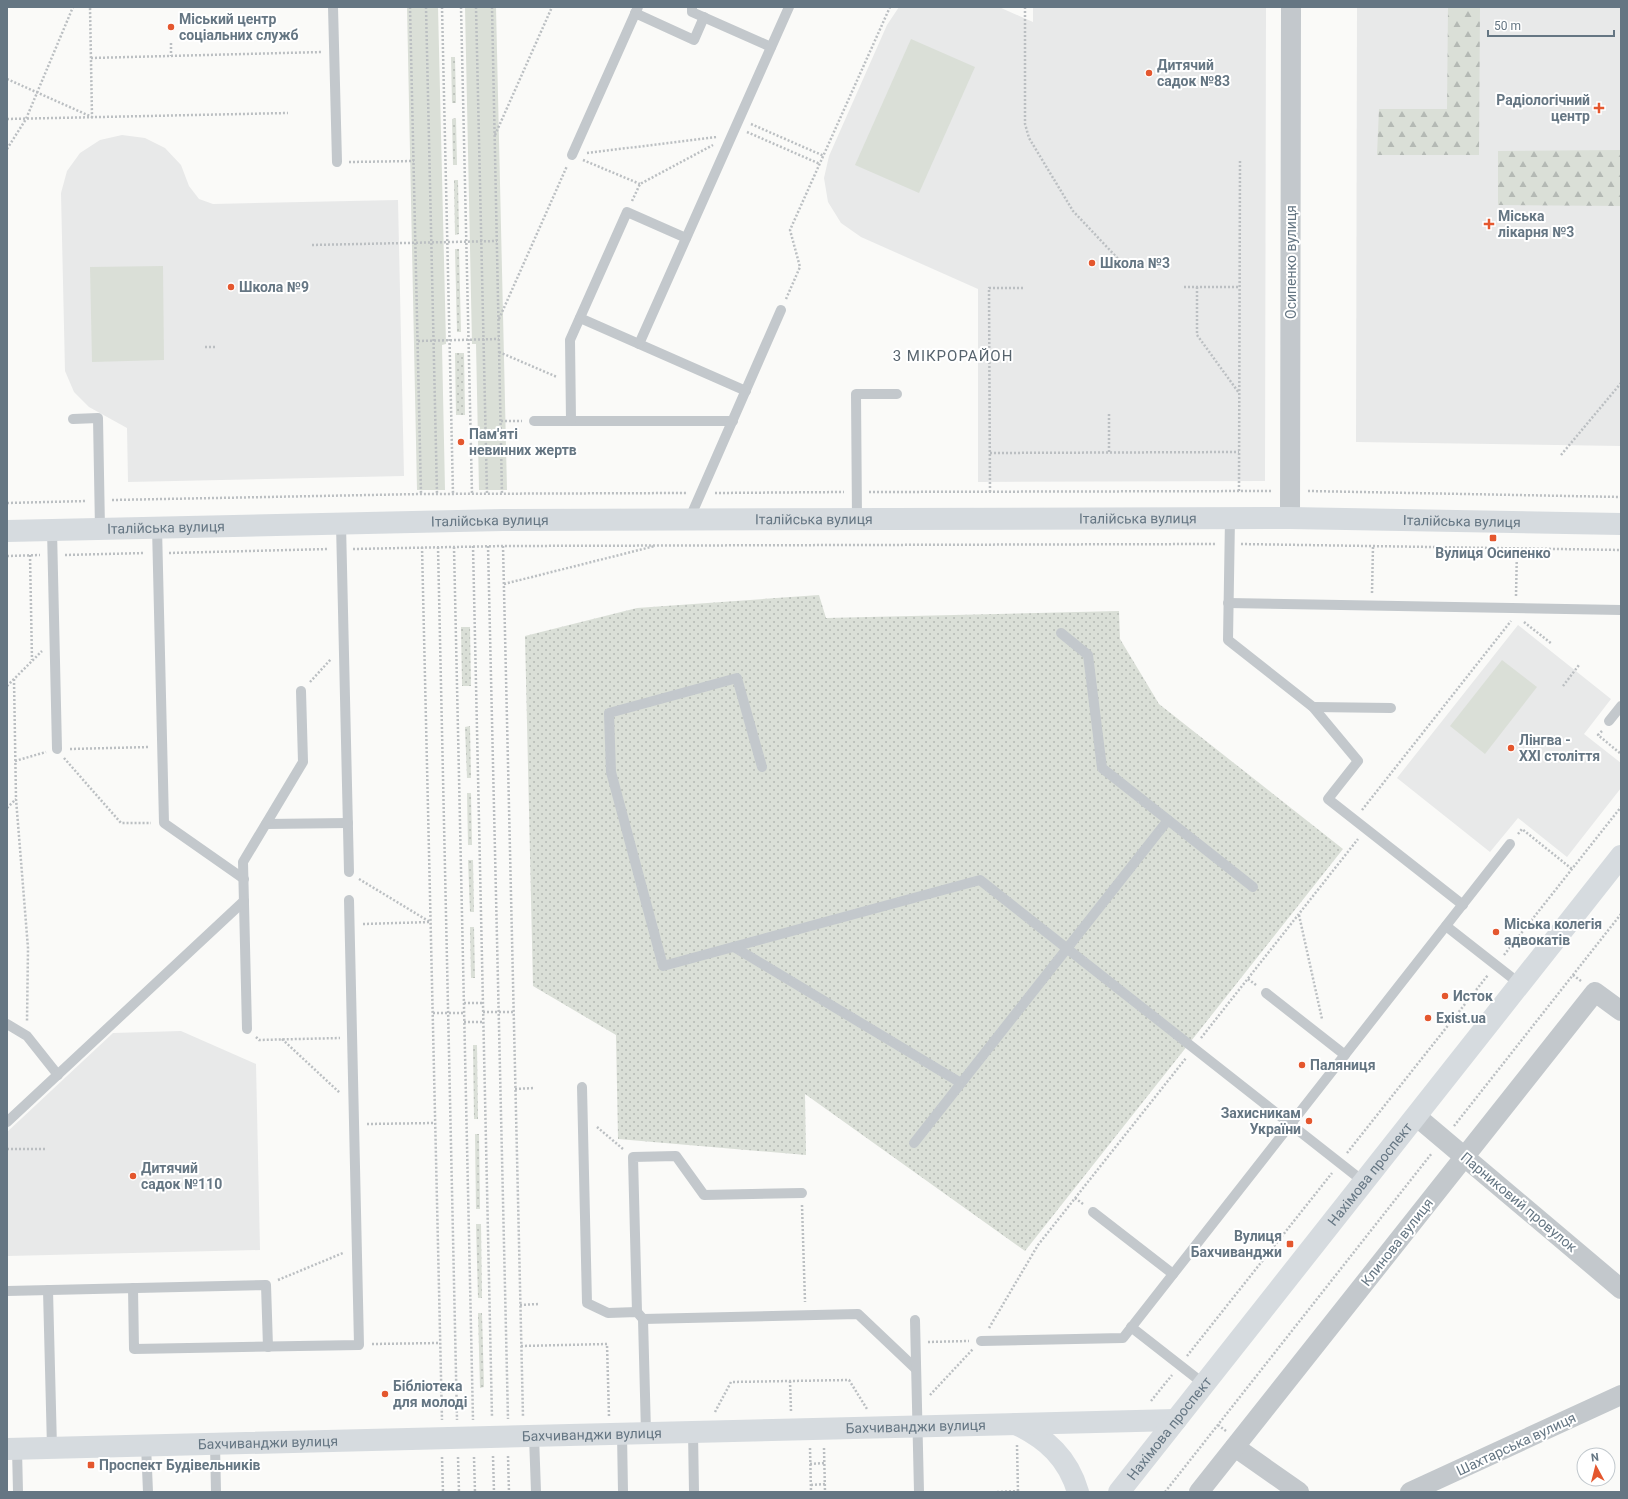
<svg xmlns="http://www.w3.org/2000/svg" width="1628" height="1499" viewBox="0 0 1628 1499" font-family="Roboto,sans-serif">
  <defs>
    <pattern id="grass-dots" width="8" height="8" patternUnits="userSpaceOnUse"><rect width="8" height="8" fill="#dadfd7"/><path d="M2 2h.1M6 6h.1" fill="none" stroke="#b4b9b4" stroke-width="1.8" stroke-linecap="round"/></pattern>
    <pattern id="forest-firs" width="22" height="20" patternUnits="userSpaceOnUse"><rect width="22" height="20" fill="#dadfd7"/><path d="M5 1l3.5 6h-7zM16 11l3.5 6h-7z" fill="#b4b9b4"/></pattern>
  </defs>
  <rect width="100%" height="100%" fill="#fafaf8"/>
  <g fill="#e8e9e9">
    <polygon points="899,7 999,7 1033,22 1033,7 1266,7 1265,481 978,482 978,289 861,237 841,223 828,202 824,178 829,156 887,25"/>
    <polygon points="1357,7 1621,7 1621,446 1356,442"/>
    <polygon points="122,135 145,138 165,148 181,165 189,186 199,199 213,204 398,200 404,476 128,482 127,428 89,407 74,392 65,371 61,193 67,171 80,153 100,140"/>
    <polygon points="1518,625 1611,699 1584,734 1621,763 1621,788 1567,857 1518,818 1490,852 1397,778"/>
    <polygon points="181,1031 256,1064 260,1250 8,1256 7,1132 113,1033"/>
  </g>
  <g fill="url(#grass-dots)">
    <polygon points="451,57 455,57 456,103 452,103"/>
    <polygon points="456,118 457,165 453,165 452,119"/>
    <polygon points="454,180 458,180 459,234 455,235"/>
    <polygon points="455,249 459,249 461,332 457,332"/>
    <polygon points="455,353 464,353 465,415 456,415"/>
    <polygon points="819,595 826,618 1119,611 1120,639 1159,704 1343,849 1025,1251 805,1094 806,1155 618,1139 616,1035 533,986 525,636 637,608"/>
    <polygon points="461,627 470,627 471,686 462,686"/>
    <polygon points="470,726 471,778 467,778 465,727"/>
    <polygon points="467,793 471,793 472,845 468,845"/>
    <polygon points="468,860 473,860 474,912 470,912"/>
    <polygon points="470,927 474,927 475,978 471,978"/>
    <polygon points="473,1045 477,1045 478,1119 474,1119"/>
    <polygon points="475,1134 479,1134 480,1209 476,1209"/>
    <polygon points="476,1224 481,1224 482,1298 478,1298"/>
    <polygon points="478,1313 482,1313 484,1387 480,1388"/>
  </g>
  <g fill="url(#forest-firs)">
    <polygon points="1448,7 1480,7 1479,155 1377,155 1379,109 1447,109"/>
    <polygon points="1621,150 1621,206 1498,205 1498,151"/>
  </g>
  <g fill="#dadfd7">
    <polygon points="407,7 438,7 446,344 442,345 445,490 417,490"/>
    <polygon points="465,7 496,7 507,490 479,490 476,344 472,344"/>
    <polygon points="911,39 975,67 919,193 855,165"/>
    <polygon points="163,266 164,360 92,362 90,267"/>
    <polygon points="1502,660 1537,687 1485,754 1450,726"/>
  </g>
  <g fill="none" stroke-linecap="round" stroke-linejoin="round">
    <g stroke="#bbbfc2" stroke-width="2.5" stroke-dasharray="2 2" stroke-linecap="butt">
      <polyline points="410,7 421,494"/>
      <polyline points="426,7 437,494"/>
      <polyline points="442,7 453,494"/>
      <polyline points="461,7 472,494"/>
      <polyline points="476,7 487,494"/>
      <polyline points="492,7 502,494"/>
      <polyline points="1025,7 1025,124 1029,138 1073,211 1122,263"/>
      <polyline points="171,43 171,56"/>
      <polyline points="91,58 322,52"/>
      <polyline points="7,79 92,117 90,7"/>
      <polyline points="7,119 288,113"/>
      <polyline points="751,124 824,156"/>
      <polyline points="747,132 820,164"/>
      <polyline points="495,135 552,7"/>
      <polyline points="7,149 26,119 73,7"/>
      <polyline points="587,153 717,137"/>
      <polyline points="583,160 640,184"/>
      <polyline points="349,162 414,161"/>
      <polyline points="632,201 640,184 713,145"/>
      <polyline points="312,245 497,241"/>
      <polyline points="1184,287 1240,287"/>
      <polyline points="1197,287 1197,335 1239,393"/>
      <polyline points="786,299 800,267 790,230 890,7"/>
      <polyline points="499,319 567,166"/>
      <polyline points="418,341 499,339"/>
      <polyline points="205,347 217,347"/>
      <polyline points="499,352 557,377"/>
      <polyline points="1109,414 1109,453"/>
      <polyline points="501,421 522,421"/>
      <polyline points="990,453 1239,452"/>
      <polyline points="1561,455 1621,383"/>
      <polyline points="1239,491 1240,159"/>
      <polyline points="1308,491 1621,497"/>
      <polyline points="869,492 1272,491"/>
      <polyline points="990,492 989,288 1024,288"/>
      <polyline points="715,493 844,492"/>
      <polyline points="112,500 421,494 686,493"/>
      <polyline points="7,503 87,501"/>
      <polyline points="1241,544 1621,550"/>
      <polyline points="473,546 492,1417"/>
      <polyline points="488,546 508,1419"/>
      <polyline points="503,546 523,1417"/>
      <polyline points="422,547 442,1420"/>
      <polyline points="438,547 457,1420"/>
      <polyline points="454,547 473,1420"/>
      <polyline points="353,549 503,546 1216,544"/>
      <polyline points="169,553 328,549"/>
      <polyline points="30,555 32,660"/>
      <polyline points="65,555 144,553"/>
      <polyline points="7,556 40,555"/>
      <polyline points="504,584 655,546"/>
      <polyline points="1372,593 1373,546"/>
      <polyline points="1516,596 1517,548"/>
      <polyline points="1524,622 1552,644"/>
      <polyline points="14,679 16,799 28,948 27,1022"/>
      <polyline points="310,682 331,659"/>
      <polyline points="7,686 42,651"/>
      <polyline points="1563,686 1579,665"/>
      <polyline points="1602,731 1598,735 1621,754"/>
      <polyline points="70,749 149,747"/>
      <polyline points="64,758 121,823 151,823"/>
      <polyline points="15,761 46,752"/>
      <polyline points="7,808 16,799"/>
      <polyline points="1362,810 1511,621"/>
      <polyline points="1518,834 1522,829 1572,869"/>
      <polyline points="359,879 430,922"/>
      <polyline points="1299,915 1322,1019"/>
      <polyline points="363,924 430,922"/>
      <polyline points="1504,955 1621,807"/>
      <polyline points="1573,975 1581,981"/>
      <polyline points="1248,979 1256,985"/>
      <polyline points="464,1003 483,1003"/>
      <polyline points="483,1012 514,1012"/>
      <polyline points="433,1013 464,1013"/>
      <polyline points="464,1022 484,1022"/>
      <polyline points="256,1037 259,1040 340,1038"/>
      <polyline points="1201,1038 1358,839"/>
      <polyline points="282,1039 340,1093"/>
      <polyline points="515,1089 535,1088"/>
      <polyline points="367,1124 435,1123"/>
      <polyline points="1454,1126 1621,914"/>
      <polyline points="597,1127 623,1149"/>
      <polyline points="7,1149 46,1149"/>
      <polyline points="1347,1153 1488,975"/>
      <polyline points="1075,1198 1083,1204"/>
      <polyline points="802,1205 805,1302"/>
      <polyline points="278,1280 343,1253"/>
      <polyline points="520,1305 539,1304"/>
      <polyline points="989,1328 1038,1245 1186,1058"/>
      <polyline points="928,1342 969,1341"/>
      <polyline points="372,1344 440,1343"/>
      <polyline points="521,1346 607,1344 609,1416"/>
      <polyline points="1187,1356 1332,1173"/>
      <polyline points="790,1381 791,1411"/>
      <polyline points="930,1395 973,1349"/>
      <polyline points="1151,1401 1172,1375"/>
      <polyline points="715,1412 731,1382 849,1380 867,1409"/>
      <polyline points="1218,1425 1226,1431"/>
      <polyline points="1017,1445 1018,1492"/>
      <polyline points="810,1448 811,1492"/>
      <polyline points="824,1448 825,1492"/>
      <polyline points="493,1456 494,1492"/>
      <polyline points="508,1456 509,1492"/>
      <polyline points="442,1457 443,1492"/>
      <polyline points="458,1457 459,1492"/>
      <polyline points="474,1457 475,1492"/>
      <polyline points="810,1464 824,1463"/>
      <polyline points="811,1485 825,1484"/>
      <polyline points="997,1492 1018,1491"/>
      <polyline points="1165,1492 1432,1153"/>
    </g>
    <g stroke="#c3c8cc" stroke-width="10">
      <polyline points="333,7 337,162"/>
      <polyline points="692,7 692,12 771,47"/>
      <polyline points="635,13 694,40 704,17"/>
      <polyline points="572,155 638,7"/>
      <polyline points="580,318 746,391"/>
      <polyline points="639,344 789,7"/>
      <polyline points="73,419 98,418 100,529"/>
      <polyline points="534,421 733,421"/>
      <polyline points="571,421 570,340 627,212 686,238"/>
      <polyline points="1230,518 1228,640 1313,707 1358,761 1328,799 1463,905"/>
      <polyline points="857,519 856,394 897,394"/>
      <polyline points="689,520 781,310"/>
      <polyline points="341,524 349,872"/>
      <polyline points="157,527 164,823 244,879"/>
      <polyline points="52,530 57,749"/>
      <polyline points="1228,603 1621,610"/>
      <polyline points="1061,633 1088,655 1102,768 1253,887"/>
      <polyline points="1313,707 1391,708"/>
      <polyline points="1609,721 1621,706"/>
      <polyline points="762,767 737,678 609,713 611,772 663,966 980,880 1364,1182"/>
      <polyline points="266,824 348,823"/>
      <polyline points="1446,926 1520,984"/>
      <polyline points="734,947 961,1083"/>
      <polyline points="1266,993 1345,1055"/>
      <polyline points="7,1024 27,1036 58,1075"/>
      <polyline points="247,1029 243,862 303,762 301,691"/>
      <polyline points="582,1087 587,1303 608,1313 637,1312 643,1319 646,1433"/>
      <polyline points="7,1122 244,901"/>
      <polyline points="914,1143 1168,820"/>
      <polyline points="1093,1212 1173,1274"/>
      <polyline points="133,1288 134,1349 359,1345 349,900"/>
      <polyline points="48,1290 52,1448"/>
      <polyline points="7,1291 266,1285 268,1347"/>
      <polyline points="637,1312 633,1157 676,1156 704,1195 802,1193"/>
      <polyline points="643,1319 858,1314 916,1369"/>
      <polyline points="915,1320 919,1492"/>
      <polyline points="1131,1327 1204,1384"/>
      <polyline points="981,1341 1123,1338 1510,844"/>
      <polyline points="693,1432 694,1492"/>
      <polyline points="622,1434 623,1492"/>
      <polyline points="534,1436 536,1492"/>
      <polyline points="215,1444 216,1492"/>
      <polyline points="146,1445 148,1492"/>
      <polyline points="17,1449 18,1492"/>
    </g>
    <g stroke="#c3c8cc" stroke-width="20">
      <polyline points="1290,518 1291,7"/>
      <polyline points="1416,1116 1621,1289"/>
      <polyline points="1235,1447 1299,1492"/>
      <polyline points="1199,1492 1595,992 1621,1011"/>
      <polyline points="1410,1492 1621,1395"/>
    </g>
    <g stroke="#d6dbdf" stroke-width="22">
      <path id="s1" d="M7 531 503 520 1290 518 1621 524"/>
      <path d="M1016 1424C1047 1439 1068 1458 1078 1492"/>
      <path id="s2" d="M7 1449 1176 1420"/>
      <path id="s3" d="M1119 1492 1621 856"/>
    </g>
  </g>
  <g fill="#e4572e" stroke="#fff" stroke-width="1.5">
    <circle cx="171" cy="27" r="4"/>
    <circle cx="1149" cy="73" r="4"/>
    <path d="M1597 102h4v4h4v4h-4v4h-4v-4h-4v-4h4z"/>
    <path d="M1487 218h4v4h4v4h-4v4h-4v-4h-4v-4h4z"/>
    <circle cx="1092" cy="263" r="4"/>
    <circle cx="231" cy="287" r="4"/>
    <circle cx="461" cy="442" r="4"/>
    <rect x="1489" y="534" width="8" height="8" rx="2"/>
    <circle cx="1511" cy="748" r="4"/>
    <circle cx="1496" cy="932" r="4"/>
    <circle cx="1445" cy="996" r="4"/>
    <circle cx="1428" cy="1018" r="4"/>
    <circle cx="1302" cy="1065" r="4"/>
    <circle cx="1309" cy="1121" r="4"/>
    <circle cx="133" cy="1176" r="4"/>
    <rect x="1286" y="1240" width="8" height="8" rx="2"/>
    <circle cx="385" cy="1394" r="4"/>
    <rect x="87" y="1461" width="8" height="8" rx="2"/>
  </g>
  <g text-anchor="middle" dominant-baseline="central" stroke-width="4" stroke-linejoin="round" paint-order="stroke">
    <g font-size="14" font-weight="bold" fill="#657683" stroke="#fff" text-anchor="start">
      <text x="179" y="19">Міський центр<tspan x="179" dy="16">соціальних служб</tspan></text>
      <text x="1157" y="65">Дитячий<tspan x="1157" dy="16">садок №83</tspan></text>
      <text x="1590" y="100" text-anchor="end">Радіологічний<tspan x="1590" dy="16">центр</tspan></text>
      <text x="1498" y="216">Міська<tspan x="1498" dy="16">лікарня №3</tspan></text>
      <text x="1100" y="263">Школа №3</text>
      <text x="239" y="287">Школа №9</text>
      <text x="469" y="434">Пам'яті<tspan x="469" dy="16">невинних жертв</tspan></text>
      <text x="1493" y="553" text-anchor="middle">Вулиця Осипенко</text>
      <text x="1519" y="740">Лінгва -<tspan x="1519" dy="16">XXI століття</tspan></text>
      <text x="1504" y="924">Міська колегія<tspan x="1504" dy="16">адвокатів</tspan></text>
      <text x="1453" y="996">Исток</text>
      <text x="1436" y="1018">Exist.ua</text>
      <text x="1310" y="1065">Паляниця</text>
      <text x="1301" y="1113" text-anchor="end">Захисникам<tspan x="1301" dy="16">України</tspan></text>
      <text x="141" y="1168">Дитячий<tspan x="141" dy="16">садок №110</tspan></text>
      <text x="1282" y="1236" text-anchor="end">Вулиця<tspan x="1282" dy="16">Бахчиванджи</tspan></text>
      <text x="393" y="1386">Бібліотека<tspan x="393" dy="16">для молоді</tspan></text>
      <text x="99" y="1465">Проспект Будівельників</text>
    </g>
    <g font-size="14" fill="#657683" stroke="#fff">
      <text transform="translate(1291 262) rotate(-90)">Осипенко вулиця</text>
      <text stroke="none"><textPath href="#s1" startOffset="1131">Італійська вулиця</textPath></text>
      <text stroke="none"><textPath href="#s1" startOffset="807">Італійська вулиця</textPath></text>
      <text stroke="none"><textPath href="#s1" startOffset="483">Італійська вулиця</textPath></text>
      <text stroke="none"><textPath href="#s1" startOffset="1455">Італійська вулиця</textPath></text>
      <text stroke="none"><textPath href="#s1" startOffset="159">Італійська вулиця</textPath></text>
      <text stroke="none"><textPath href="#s3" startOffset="405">Нахімова проспект</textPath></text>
      <text transform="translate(1519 1202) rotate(40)">Парниковий провулок</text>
      <text transform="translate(1397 1242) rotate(-52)">Клинова вулиця</text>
      <text stroke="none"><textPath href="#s2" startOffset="909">Бахчиванджи вулиця</textPath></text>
      <text stroke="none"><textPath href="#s3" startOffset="81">Нахімова проспект</textPath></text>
      <text stroke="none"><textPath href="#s2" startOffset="585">Бахчиванджи вулиця</textPath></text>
      <text stroke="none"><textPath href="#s2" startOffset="261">Бахчиванджи вулиця</textPath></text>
      <text transform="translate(1516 1444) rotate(-25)">Шахтарська вулиця</text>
    </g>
    <g font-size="15" letter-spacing="1" fill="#57646e" stroke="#fff">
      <text x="953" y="356">3 МІКРОРАЙОН</text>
    </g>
  </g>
  <rect width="1628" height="1499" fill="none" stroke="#657683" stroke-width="16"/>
  <g transform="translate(1596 1467) rotate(353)"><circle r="19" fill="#ffffff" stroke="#c1c8cd"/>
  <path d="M0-3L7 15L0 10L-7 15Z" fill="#e4572e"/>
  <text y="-6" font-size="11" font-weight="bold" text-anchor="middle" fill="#657683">N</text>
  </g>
  <path d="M1488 30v6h126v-6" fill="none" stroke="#657683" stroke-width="2"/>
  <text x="1494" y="30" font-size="12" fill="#657683" stroke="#ffffff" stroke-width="3" paint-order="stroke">50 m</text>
</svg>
